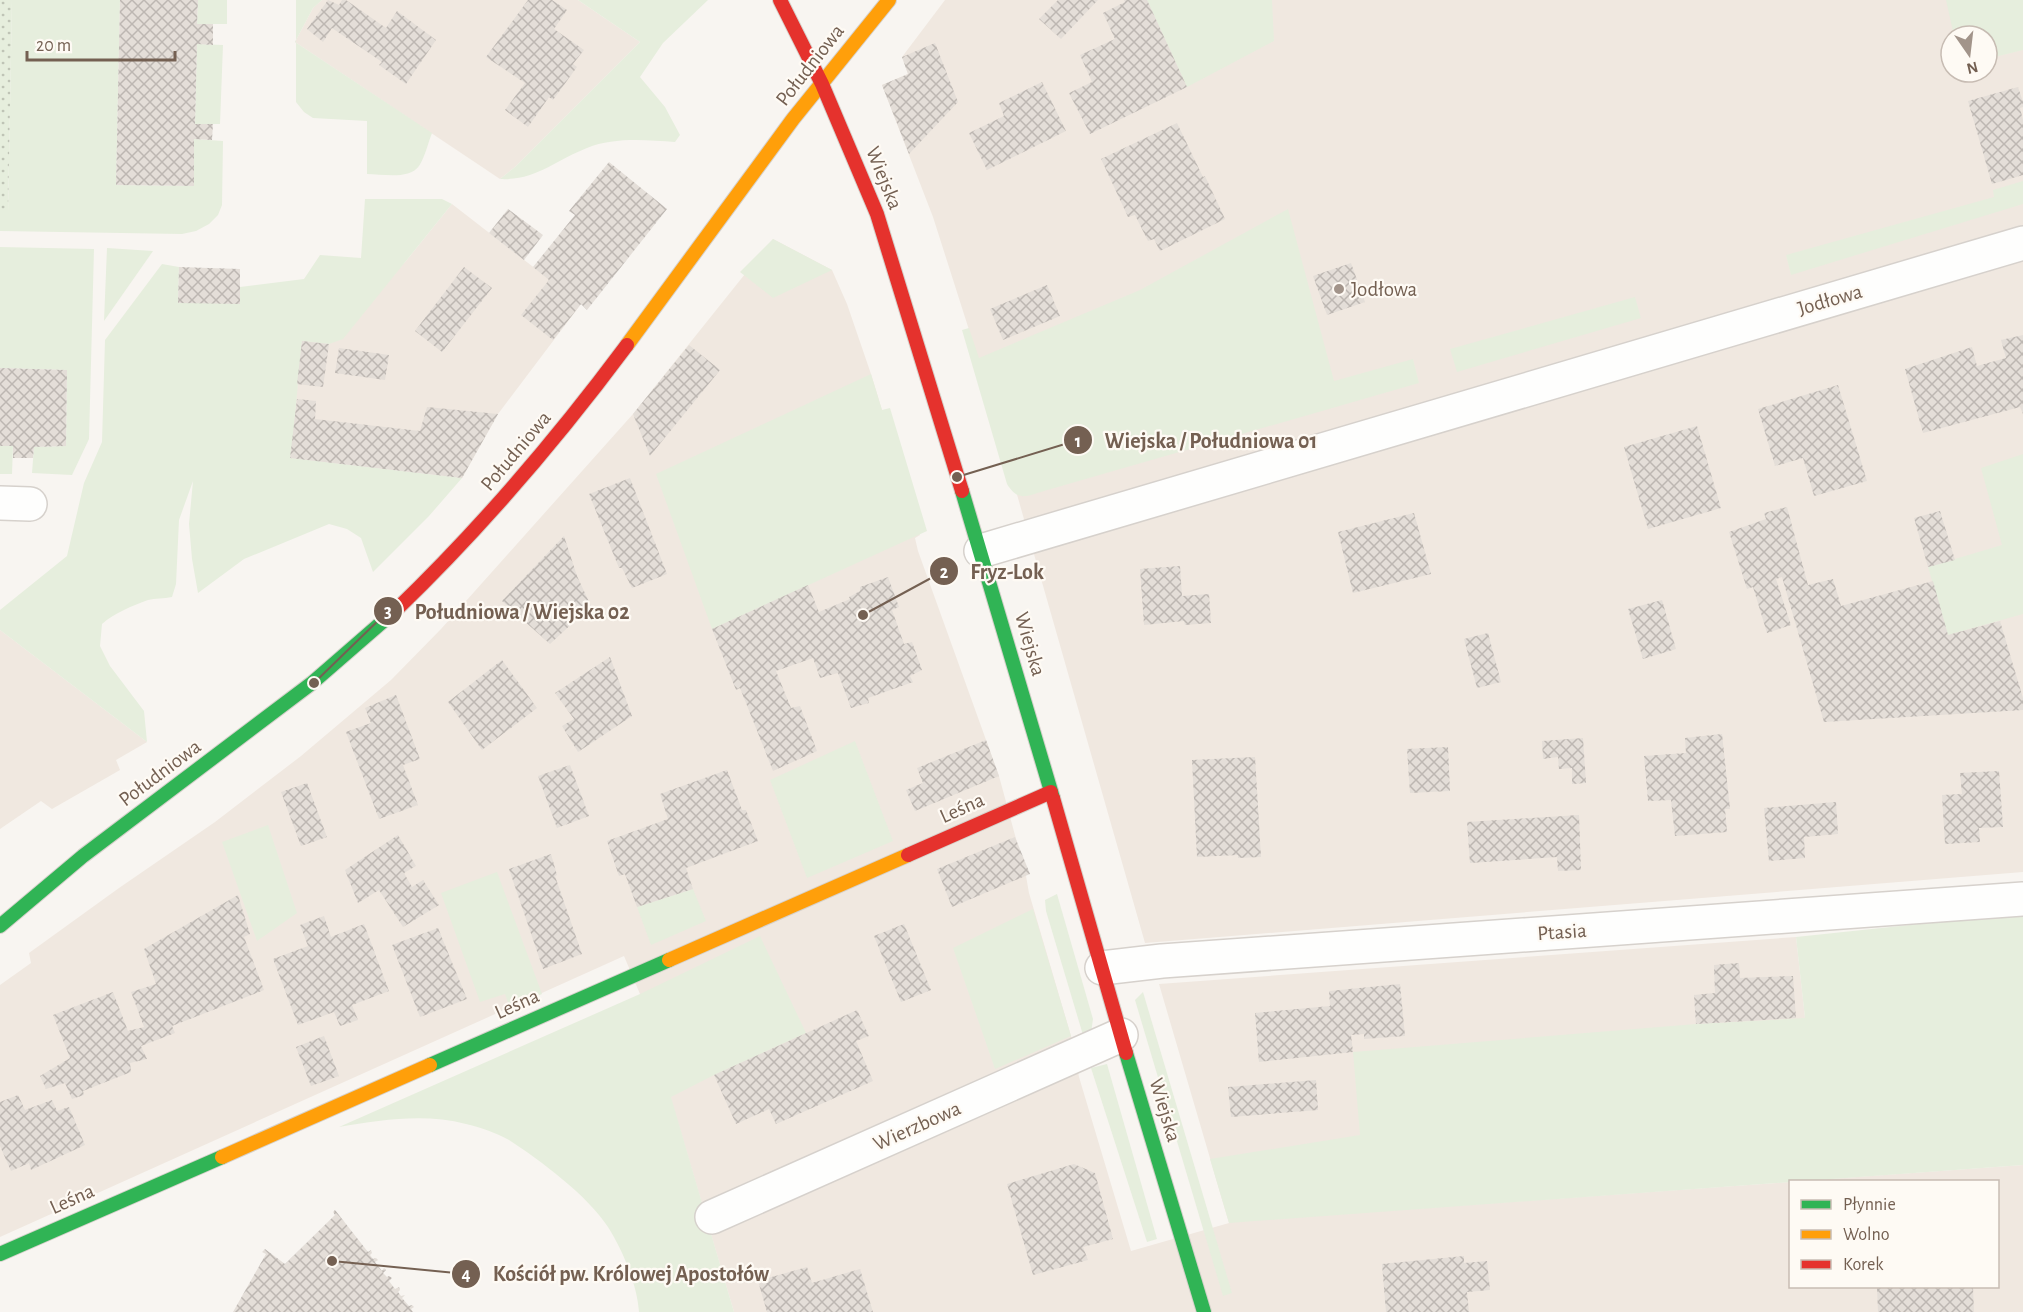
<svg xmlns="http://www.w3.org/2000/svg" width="2023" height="1312" viewBox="0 0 2023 1312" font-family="'Alegreya Sans',sans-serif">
  <defs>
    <pattern id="park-dots" width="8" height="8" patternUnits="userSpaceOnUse" patternTransform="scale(1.5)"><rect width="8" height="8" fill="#e6eedd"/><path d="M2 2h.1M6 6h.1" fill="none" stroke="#bfc4b6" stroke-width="1.8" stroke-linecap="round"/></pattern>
    <pattern id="building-cross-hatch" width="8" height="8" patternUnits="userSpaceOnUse" patternTransform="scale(1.5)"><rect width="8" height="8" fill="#e4ded8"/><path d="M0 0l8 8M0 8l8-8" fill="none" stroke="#bdb7b2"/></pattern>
  </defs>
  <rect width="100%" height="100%" fill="#f8f5f1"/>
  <g fill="#f0e8e0" fill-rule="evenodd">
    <polygon points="322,0 578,0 640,42 515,167 500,179 295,42 313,8"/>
    <path d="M945 0H2023V872L1145 943 978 358 933 217 882 85 908 74 902 57ZM1951 36H1987V72H1951Z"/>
    <polygon points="452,204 581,304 498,414 462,478 290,458 302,341 329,344 406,261"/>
    <polygon points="773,239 832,270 847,304 871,374 920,535 915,538 918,551 999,776 1026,876 1029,893 1071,1036 1079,1077 1131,1251 1229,1223 1159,984 1796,937 1805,1018 1368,1212 1790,1182 1790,1286 1998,1286 1998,1182 1801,1181 2023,1165 2023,1312 734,1312 640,994 624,956 0,1237 0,985 31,963 29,953 119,888 215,822 301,756 391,680 441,629 633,414"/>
    <polygon points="0,630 147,742 116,760 120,770 52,809 41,801 0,829"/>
  </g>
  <g fill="#e6eedd">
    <polygon points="12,0 120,0 116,185 193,186 194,139 223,141 222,205 218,215 209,224 196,231 182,234 0,231 0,212 8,212"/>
    <polygon points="198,0 227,0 227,24 197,24"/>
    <path d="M296 0H322L313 8 295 42 432 133C428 143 425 157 419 166 409 180 382 174 367 174V121L313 118 304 112 296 102Z"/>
    <path d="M578 0H708L663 43 640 77 665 107 680 135 675 142C646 140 614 137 587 148 556 160 535 181 500 179L515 167 640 42Z"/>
    <polygon points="1147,0 1272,0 1274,41 1187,87"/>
    <polygon points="1946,0 2023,0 2023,50 1987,59 1987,36 1954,36"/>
    <polygon points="197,44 223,45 220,124 195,124"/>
    <polygon points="2023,181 2023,204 1791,275 1786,255 1994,197 1993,190"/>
    <path d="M365 199H442L452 204 343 339 329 344 302 341 291 458 462 478 429 516 373 572 361 538 347 529 329 524 244 559 198 593 192 559 189 524 193 481 179 520 176 584 172 597C164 599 155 598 148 600 132 606 114 613 102 624L100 646 110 666 144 711 147 742 0 630V610L67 556 84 483 102 442 105 340 162 264 179 267 178 303H240V287L304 279 320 255 361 258Z"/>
    <path d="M1288 209 1334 381 1413 359 1419 383 1044 491C1027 496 1018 502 1007 484L962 330 969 328 979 358 1140 290Z"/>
    <polygon points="773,239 832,270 773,298 740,272"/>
    <polygon points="0,247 94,249 89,439 72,475 32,473 34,447 66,446 67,370 0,368"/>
    <polygon points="107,248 153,251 104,321"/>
    <polygon points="1635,297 1641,318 1457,372 1450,349"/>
    <polygon points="871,374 882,410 890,408 927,531 712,629 656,474"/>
    <polygon points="0,446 13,446 12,474 0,474"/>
    <polygon points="2023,454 2023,614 1948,635 1928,567 2002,545 1981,468"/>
    <polygon points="855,741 893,841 807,878 770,780"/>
    <polygon points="268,825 297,913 257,941 222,842"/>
    <polygon points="497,872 542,994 510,1008 505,994 480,1002 441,893"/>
    <polygon points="693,889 706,921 651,945 637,907"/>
    <polygon points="1057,894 1093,1019 1091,1033 1083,1035 1046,911 1045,900"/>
    <polygon points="1033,909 1071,1036 995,1069 953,948"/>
    <polygon points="2023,913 2023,1165 1229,1223 1210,1159 1360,1135 1353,1052 1696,1024 1805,1018 1796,937"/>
    <path d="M760 936 806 1033 714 1075 671 1097 734 1312H639C637 1284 623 1251 608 1227 588 1196 540 1160 509 1140 497 1133 479 1127 466 1124 424 1113 381 1120 339 1127L640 994Z"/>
    <polygon points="1143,992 1232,1293 1223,1296 1135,1000"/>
    <polygon points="1107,1064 1157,1239 1147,1242 1091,1068"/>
  </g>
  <polygon fill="url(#park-dots)" points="0,0 12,0 8,212 0,212"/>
  <g fill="url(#building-cross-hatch)">
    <polygon points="120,0 198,0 197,24 213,24 213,45 197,44 195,124 213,124 212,140 194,139 194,186 116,185"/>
    <polygon points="328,0 339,5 342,0 346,0 386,28 397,11 436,40 406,84 379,65 382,62 332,28 323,42 307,29"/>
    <polygon points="528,0 552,0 567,10 554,29 584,50 573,64 577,67 553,100 549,97 528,127 505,110 525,83 486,57"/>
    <polygon points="1058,0 1098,0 1061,39 1039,19"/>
    <polygon points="1124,0 1147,0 1187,87 1090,134 1069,93 1092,82 1080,55 1115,39 1103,13 1125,2"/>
    <polygon points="935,43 958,102 909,154 882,85 908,74 902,57"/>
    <polygon points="1042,82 1066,131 987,170 969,133 1004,116 999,103"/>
    <polygon points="2018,87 2023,102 2023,107 2020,108 2023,120 2023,175 1992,184 1968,101"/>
    <polygon points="1177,123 1203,177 1205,176 1225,219 1160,251 1154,239 1148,241 1135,215 1128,217 1101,159"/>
    <polygon points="609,162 667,209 587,310 581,304 553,340 521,315 549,280 533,267 575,215 569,211"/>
    <polygon points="508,209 543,235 524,260 489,233"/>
    <polygon points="1351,263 1365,302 1327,315 1313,276"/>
    <polygon points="179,267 240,269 240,304 178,303"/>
    <polygon points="464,267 492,288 442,352 415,331"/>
    <polygon points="1047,285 1060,316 1003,340 990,309"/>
    <polygon points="2023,335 2023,414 2020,407 1923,433 1905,369 1972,347 1977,366 2006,358 2001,340"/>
    <polygon points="302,341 329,344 323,387 297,384"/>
    <polygon points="689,345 720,370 650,456 633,414"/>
    <polygon points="339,348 389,355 385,380 335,373"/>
    <polygon points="0,368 67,370 66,446 34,447 33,458 13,458 13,446 0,446"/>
    <polygon points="1838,385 1867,481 1814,496 1803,458 1775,466 1758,409"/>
    <polygon points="297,399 316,401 315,419 420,431 427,407 498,414 462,478 290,458"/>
    <polygon points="1697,426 1721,508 1648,529 1624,447"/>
    <polygon points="630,478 667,574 632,588 622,568 619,568 589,494"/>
    <polygon points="1787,507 1808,585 1833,579 1841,606 1933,581 1948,635 2000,621 2023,698 2023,710 1824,722 1782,577 1776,579 1791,625 1767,633 1753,587 1747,589 1729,532 1766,519 1764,513"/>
    <polygon points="1940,511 1955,560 1928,567 1914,518"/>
    <polygon points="1414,513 1431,574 1353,593 1338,532"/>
    <polygon points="564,536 577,576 591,606 550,644 502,601"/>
    <polygon points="1180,566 1182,596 1209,594 1211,623 1185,625 1184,621 1144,625 1140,569"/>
    <polygon points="888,577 899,607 892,610 904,644 912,642 922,670 910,676 913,682 868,698 869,703 851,708 838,673 820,678 813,658 776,671 791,708 800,706 817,751 773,771 740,688 736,690 712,629 808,585 819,612 850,599 849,597 860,591 860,587"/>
    <polygon points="1662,600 1676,649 1643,659 1628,609"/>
    <polygon points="1488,633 1501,682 1477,688 1464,639"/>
    <polygon points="610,657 632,716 578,752 562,726 574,719 555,693"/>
    <polygon points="502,660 537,708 482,750 448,702"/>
    <polygon points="396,695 420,759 403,765 418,805 379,819 346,732 371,723 365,708"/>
    <polygon points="1722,734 1730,809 1725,809 1727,832 1675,836 1671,800 1648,801 1644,756 1686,753 1685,738"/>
    <polygon points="1583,738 1586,783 1572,784 1572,768 1559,769 1558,757 1543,759 1542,741"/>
    <polygon points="986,740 999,776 915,811 906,790 923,783 917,768"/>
    <polygon points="1448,747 1450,791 1410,793 1407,749"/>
    <polygon points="1255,757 1261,857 1238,858 1238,855 1197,857 1192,760"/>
    <polygon points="570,765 589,816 557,828 538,776"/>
    <polygon points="727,770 742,810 746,810 758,841 686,868 693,889 637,907 625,874 619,876 607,841 668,819 660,794"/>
    <polygon points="1999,771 2003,827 1979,828 1980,842 1945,844 1942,795 1962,794 1960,773"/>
    <polygon points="307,783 327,837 301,846 281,792"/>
    <polygon points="1836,802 1838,834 1804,837 1805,858 1769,861 1764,808"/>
    <polygon points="1579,815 1581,870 1558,871 1557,857 1470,863 1467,822"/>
    <polygon points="398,835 416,866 404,873 412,887 423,880 439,905 403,927 379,890 358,903 345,870"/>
    <polygon points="1015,837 1030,874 952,907 937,869"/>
    <polygon points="551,854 557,875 555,876 582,954 543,969 509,869"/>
    <polygon points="238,895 250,934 244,937 264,990 172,1026 175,1033 141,1046 147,1059 130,1063 131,1072 83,1091 84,1095 72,1099 65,1083 46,1089 40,1076 70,1058 53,1015 113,992 128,1031 144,1027 131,992 156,984 144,949"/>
    <polygon points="324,916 331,937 364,924 389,991 352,1005 358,1020 340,1026 334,1012 298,1025 273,959 308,946 300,925"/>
    <polygon points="904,924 931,990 901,1002 874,936"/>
    <polygon points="438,928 467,999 420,1017 392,945"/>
    <polygon points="1739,963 1740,978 1793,976 1796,1018 1696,1024 1694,995 1715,993 1714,965"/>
    <polygon points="1400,984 1405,1036 1364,1039 1364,1034 1351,1035 1353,1052 1259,1062 1255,1013 1330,1006 1329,991"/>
    <polygon points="857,1010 869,1036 856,1041 873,1081 776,1124 769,1109 736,1124 714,1075"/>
    <polygon points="324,1036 339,1076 311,1086 296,1047"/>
    <polygon points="1316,1080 1318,1110 1231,1117 1228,1087"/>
    <polygon points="18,1095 25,1110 52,1100 57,1111 69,1107 85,1145 31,1170 29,1163 11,1171 0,1146 0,1102"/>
    <polygon points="1074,1164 1095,1173 1113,1239 1083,1247 1088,1260 1033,1275 1007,1184"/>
    <polygon points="335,1210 368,1252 371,1250 372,1253 370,1255 373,1259 376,1258 378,1260 375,1262 382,1271 384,1268 386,1270 383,1273 387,1277 389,1276 392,1278 389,1281 395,1289 399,1287 400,1290 398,1292 401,1296 405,1295 402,1298 409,1306 412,1305 414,1307 411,1309 413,1312 233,1312 266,1254 262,1252 265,1249 285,1264 335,1215 333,1212"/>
    <polygon points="1464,1256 1464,1263 1487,1261 1490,1290 1467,1292 1469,1312 1386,1312 1382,1264"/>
    <polygon points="807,1267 812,1283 860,1269 873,1312 767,1312 758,1281"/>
    <polygon points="1877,1287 1973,1287 1974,1312 1878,1312"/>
  </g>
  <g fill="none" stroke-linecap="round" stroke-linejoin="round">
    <defs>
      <g id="street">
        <polyline points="0,503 30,504"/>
        <polyline points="981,551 2023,243"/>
        <polyline points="1102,968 1162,961 2023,899"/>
        <polyline points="712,1217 1121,1035"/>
      </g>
      <g id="fast">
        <polyline points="962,491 1053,798"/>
        <polyline points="0,926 83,856 312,683 396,610"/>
        <polyline points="1126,1053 1204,1312"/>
        <polyline points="430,1065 669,960"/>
        <polyline points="0,1254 222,1157"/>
      </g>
      <g id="slow">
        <polyline points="627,345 793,119 889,0"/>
        <polyline points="669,960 908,855"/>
        <polyline points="222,1157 430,1065"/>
      </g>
      <g id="jam">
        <polyline points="780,0 822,84 877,214 962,491"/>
        <path d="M396 610C481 528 557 439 627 345"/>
        <polyline points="1053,798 1126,1053"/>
        <polyline points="908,855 1051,792"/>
      </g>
    </defs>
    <use href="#street" stroke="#d6d1cc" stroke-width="36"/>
    <use href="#fast" stroke="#d6d1cb" stroke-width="16"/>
    <use href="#slow" stroke="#d6d1cb" stroke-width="16"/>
    <use href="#jam" stroke="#d6d1cb" stroke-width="16"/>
    <use href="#street" stroke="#fefefd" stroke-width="33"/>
    <use href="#fast" stroke="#30b455" stroke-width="14"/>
    <use href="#slow" stroke="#ff9f0a" stroke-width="14"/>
    <use href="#jam" stroke="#e5322d" stroke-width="14"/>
  </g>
  <circle fill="#a2948a" stroke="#fefaf4" stroke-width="2" cx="1339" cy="289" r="6"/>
  <g text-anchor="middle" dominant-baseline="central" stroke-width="4.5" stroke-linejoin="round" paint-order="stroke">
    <g font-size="21" fill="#746052" stroke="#fefaf4">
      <text transform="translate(810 65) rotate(-52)">Południowa</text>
      <text transform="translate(884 178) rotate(68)">Wiejska</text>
      <text transform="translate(1830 300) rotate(-16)">Jodłowa</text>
      <text transform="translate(516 451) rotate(-50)">Południowa</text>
      <text transform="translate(1030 644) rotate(74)">Wiejska</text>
      <text transform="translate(160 773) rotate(-37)">Południowa</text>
      <text transform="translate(962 808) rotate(-24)">Leśna</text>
      <text transform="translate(1562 932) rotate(-4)">Ptasia</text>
      <text transform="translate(517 1004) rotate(-24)">Leśna</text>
      <text transform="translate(1165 1110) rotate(73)">Wiejska</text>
      <text transform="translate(917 1126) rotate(-24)">Wierzbowa</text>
      <text transform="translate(72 1199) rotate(-24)">Leśna</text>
    </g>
    <g font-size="21" fill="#746052" stroke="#fefaf4" text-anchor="start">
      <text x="1351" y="289">Jodłowa</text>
    </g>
  </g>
  <path fill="none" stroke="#746052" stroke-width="2" d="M957 477L1078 440M863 615L944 571M314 683L388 611M332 1261L466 1274"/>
  <g fill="#746052" stroke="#fefaf4" stroke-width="2">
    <circle cx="957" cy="477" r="6"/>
    <circle cx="863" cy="615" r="6"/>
    <circle cx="314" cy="683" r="6"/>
    <circle cx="332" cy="1261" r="6"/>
    <circle cx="1078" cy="440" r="15"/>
    <circle cx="944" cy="571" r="15"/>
    <circle cx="388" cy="611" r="15"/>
    <circle cx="466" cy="1274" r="15"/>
  </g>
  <g font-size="18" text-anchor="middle" font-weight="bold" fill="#fff">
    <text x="1078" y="447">1</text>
    <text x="944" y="578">2</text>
    <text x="388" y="617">3</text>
    <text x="466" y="1280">4</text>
  </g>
  <g font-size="22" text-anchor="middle" font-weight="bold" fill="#746052" stroke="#fefaf4" stroke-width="4.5" stroke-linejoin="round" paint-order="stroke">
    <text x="1211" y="448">Wiejska / Południowa 01</text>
    <text x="1007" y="579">Fryz-Lok</text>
    <text x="522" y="619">Południowa / Wiejska 02</text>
    <text x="631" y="1281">Kościół pw. Królowej Apostołów</text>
  </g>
  <rect x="1789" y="1180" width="210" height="108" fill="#fefaf4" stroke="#c7bcb3" stroke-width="1.5"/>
  <rect x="1801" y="1200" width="30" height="9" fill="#30b455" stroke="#c7bcb3" stroke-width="1.5"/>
  <text x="1843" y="1210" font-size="18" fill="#746052">Płynnie</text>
  <rect x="1801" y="1230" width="30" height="9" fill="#ff9f0a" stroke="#c7bcb3" stroke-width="1.5"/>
  <text x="1843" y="1240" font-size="18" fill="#746052">Wolno</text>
  <rect x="1801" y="1260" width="30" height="9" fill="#e5322d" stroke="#c7bcb3" stroke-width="1.5"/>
  <text x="1843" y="1270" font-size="18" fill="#746052">Korek</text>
  <g transform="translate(1969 54) rotate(166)"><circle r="28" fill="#fefaf4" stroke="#c7bcb3" stroke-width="1.5"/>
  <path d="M0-4.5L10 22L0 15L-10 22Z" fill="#a2948a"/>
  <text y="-9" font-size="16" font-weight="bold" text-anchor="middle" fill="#746052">N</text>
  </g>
  <path d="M27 51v9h148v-9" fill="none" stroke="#746052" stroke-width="3"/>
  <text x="36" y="51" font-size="18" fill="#746052" stroke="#fefaf4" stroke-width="4.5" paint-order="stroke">20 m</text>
</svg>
